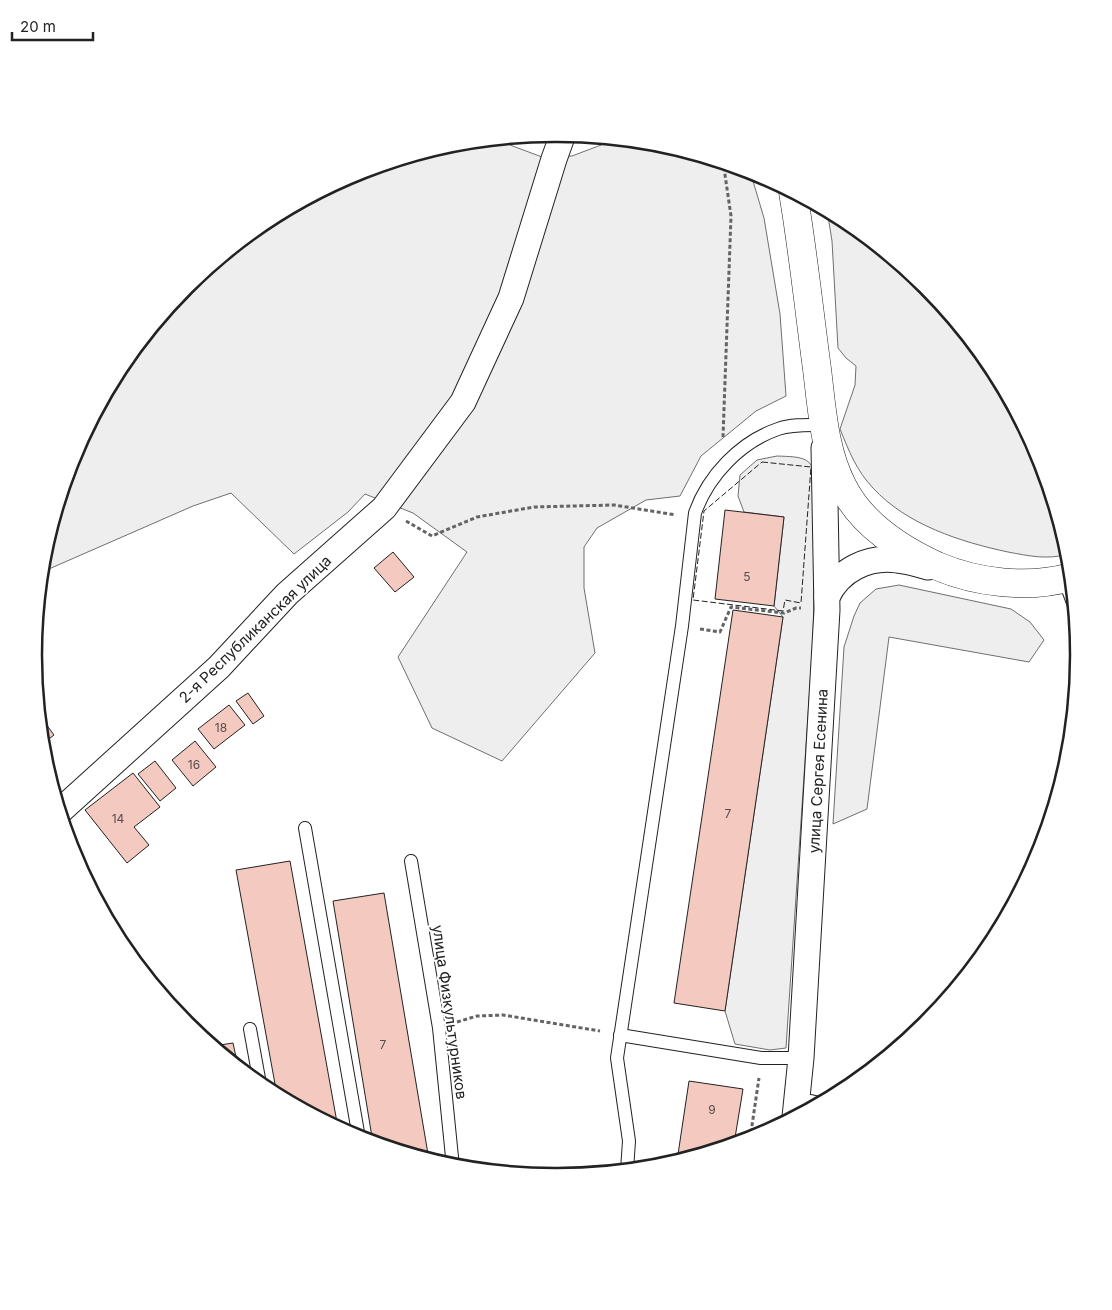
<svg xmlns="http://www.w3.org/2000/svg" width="1112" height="1310" viewBox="0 0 1112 1310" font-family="Inter,sans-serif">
  <rect width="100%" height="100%" fill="#fff"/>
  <g fill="#eee" stroke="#6f6f6f">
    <polygon points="494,139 542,157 572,156 617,139 658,143 750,171 764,218 780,314 786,396 756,411 701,456 680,496 646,500 597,528 584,547 584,588 595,653 502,761 432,728 398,657 467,552 413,513 365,494 348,512 294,554 231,493 193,506 42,572 44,553 74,455 122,365 187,286 266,221 356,172 454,143"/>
    <path d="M827 210 846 221 925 286 990 365 1039 455 1068 554C1048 560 1029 556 1008 552 961 542 907 525 873 488 856 470 849 451 840 429L855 385 856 366 846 358 838 348 832 241Z"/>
    <path d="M777 456C802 457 815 456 816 485L813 640 786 1048 770 1050 735 1044 725 1011 783 617 774 606 784 517 744 512 738 496 740 475 757 460Z"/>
    <polygon points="899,585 1011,609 1030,622 1044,640 1029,662 889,637 867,809 833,824 844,647 854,616 860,603 876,589"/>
  </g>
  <g fill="#f3c9c0" stroke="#222">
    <polygon points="725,510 784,517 774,606 715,599"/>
    <polygon points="393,552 414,577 395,592 374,568"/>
    <polygon points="733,610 783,617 725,1011 674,1003"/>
    <polygon points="248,693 264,716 253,724 236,701"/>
    <polygon points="229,705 245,725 214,749 198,729"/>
    <polygon points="40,716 54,735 45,742 51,749 44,755"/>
    <polygon points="195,741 216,767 193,786 172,760"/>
    <polygon points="155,761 176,788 160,801 138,774"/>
    <polygon points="133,773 160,807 134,827 149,845 127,863 85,810"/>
    <polygon points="290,861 338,1128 277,1095 236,870"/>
    <polygon points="384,893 429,1160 373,1143 333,901"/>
    <polygon points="233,1043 238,1066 213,1046"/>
    <polygon points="689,1081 743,1089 734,1144 677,1161"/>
  </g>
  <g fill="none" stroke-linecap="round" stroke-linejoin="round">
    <defs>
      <g id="lane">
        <polyline points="537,135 565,134"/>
        <polyline points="1064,579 1073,603"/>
        <polyline points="305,828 359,1138"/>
        <polyline points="411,861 439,1028 453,1167"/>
        <polyline points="250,1029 260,1084"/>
        <polyline points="620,1035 761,1058 801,1058"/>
        <polyline points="797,1098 820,1103"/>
        <path d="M627 1170 629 1141 617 1058 682 626 695 513C708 476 740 442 778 429 792 424 809 425 824 425"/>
      </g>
      <g id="street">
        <path d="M827 597C839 570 868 556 897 560 908 561 918 564 928 567"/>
        <polyline points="60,811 219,667 287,594 384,508 463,402 511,298 554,159 563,134"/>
        <polyline points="795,1117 801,1058 827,610 824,448"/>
      </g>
      <path id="secondary" d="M793 192C803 251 809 310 817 369 822 409 824 451 843 487 862 525 900 549 937 566 977 583 1028 589 1071 577"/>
    </defs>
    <use href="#lane" stroke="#222" stroke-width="14"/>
    <use href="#street" stroke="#222" stroke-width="27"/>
    <use href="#secondary" stroke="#222" stroke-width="29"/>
    <g stroke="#646464" stroke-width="3" stroke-dasharray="4 2.5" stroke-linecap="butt">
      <polyline points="720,162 724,168 731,216 723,437"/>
      <polyline points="406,521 432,536 477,517 534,507 614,505 676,515"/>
      <polyline points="700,629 720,632 731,607 784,613 796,608 801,608"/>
      <polyline points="457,1022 477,1016 503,1015 600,1031"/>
      <polyline points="750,1139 759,1078"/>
    </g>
    <use href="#lane" stroke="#fff" stroke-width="12"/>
    <use href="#street" stroke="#fff" stroke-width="25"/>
    <use href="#secondary" stroke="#fff" stroke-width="28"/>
    <polygon stroke="#222" stroke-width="1" stroke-dasharray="6 2.5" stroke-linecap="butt" points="762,462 811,467 801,603 785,600 783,611 693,600 704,511"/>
  </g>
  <g text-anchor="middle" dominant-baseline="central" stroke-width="4" stroke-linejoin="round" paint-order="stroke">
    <g font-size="12" fill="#564c4a">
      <text x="747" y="576">5</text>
      <text x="221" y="727">18</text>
      <text x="194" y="764">16</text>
      <text x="728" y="813">7</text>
      <text x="118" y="818">14</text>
      <text x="383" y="1044">7</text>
      <text x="712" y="1109">9</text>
    </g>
    <g font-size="15" fill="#222" stroke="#fff">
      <text transform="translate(255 629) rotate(-44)">2-я Республиканская улица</text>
      <text transform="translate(818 771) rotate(-87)">улица Сергея Есенина</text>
      <text transform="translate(450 1012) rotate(82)">улица Физкультурников</text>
    </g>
  </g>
  <path d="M0 0H1112V1310H0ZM555 142H557A513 513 0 0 1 1070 655V655A513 513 0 0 1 557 1168H555A513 513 0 0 1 42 655V655A513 513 0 0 1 555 142Z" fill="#fff" fill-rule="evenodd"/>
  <path fill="none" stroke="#222" stroke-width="2.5" d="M555 142H557A513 513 0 0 1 1070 655V655A513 513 0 0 1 557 1168H555A513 513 0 0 1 42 655V655A513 513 0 0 1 555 142Z"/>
  <path d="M12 32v8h81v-8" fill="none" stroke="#222222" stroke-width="2.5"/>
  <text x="20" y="32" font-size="15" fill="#222222" stroke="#ffffff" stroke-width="4" paint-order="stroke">20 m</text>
</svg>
